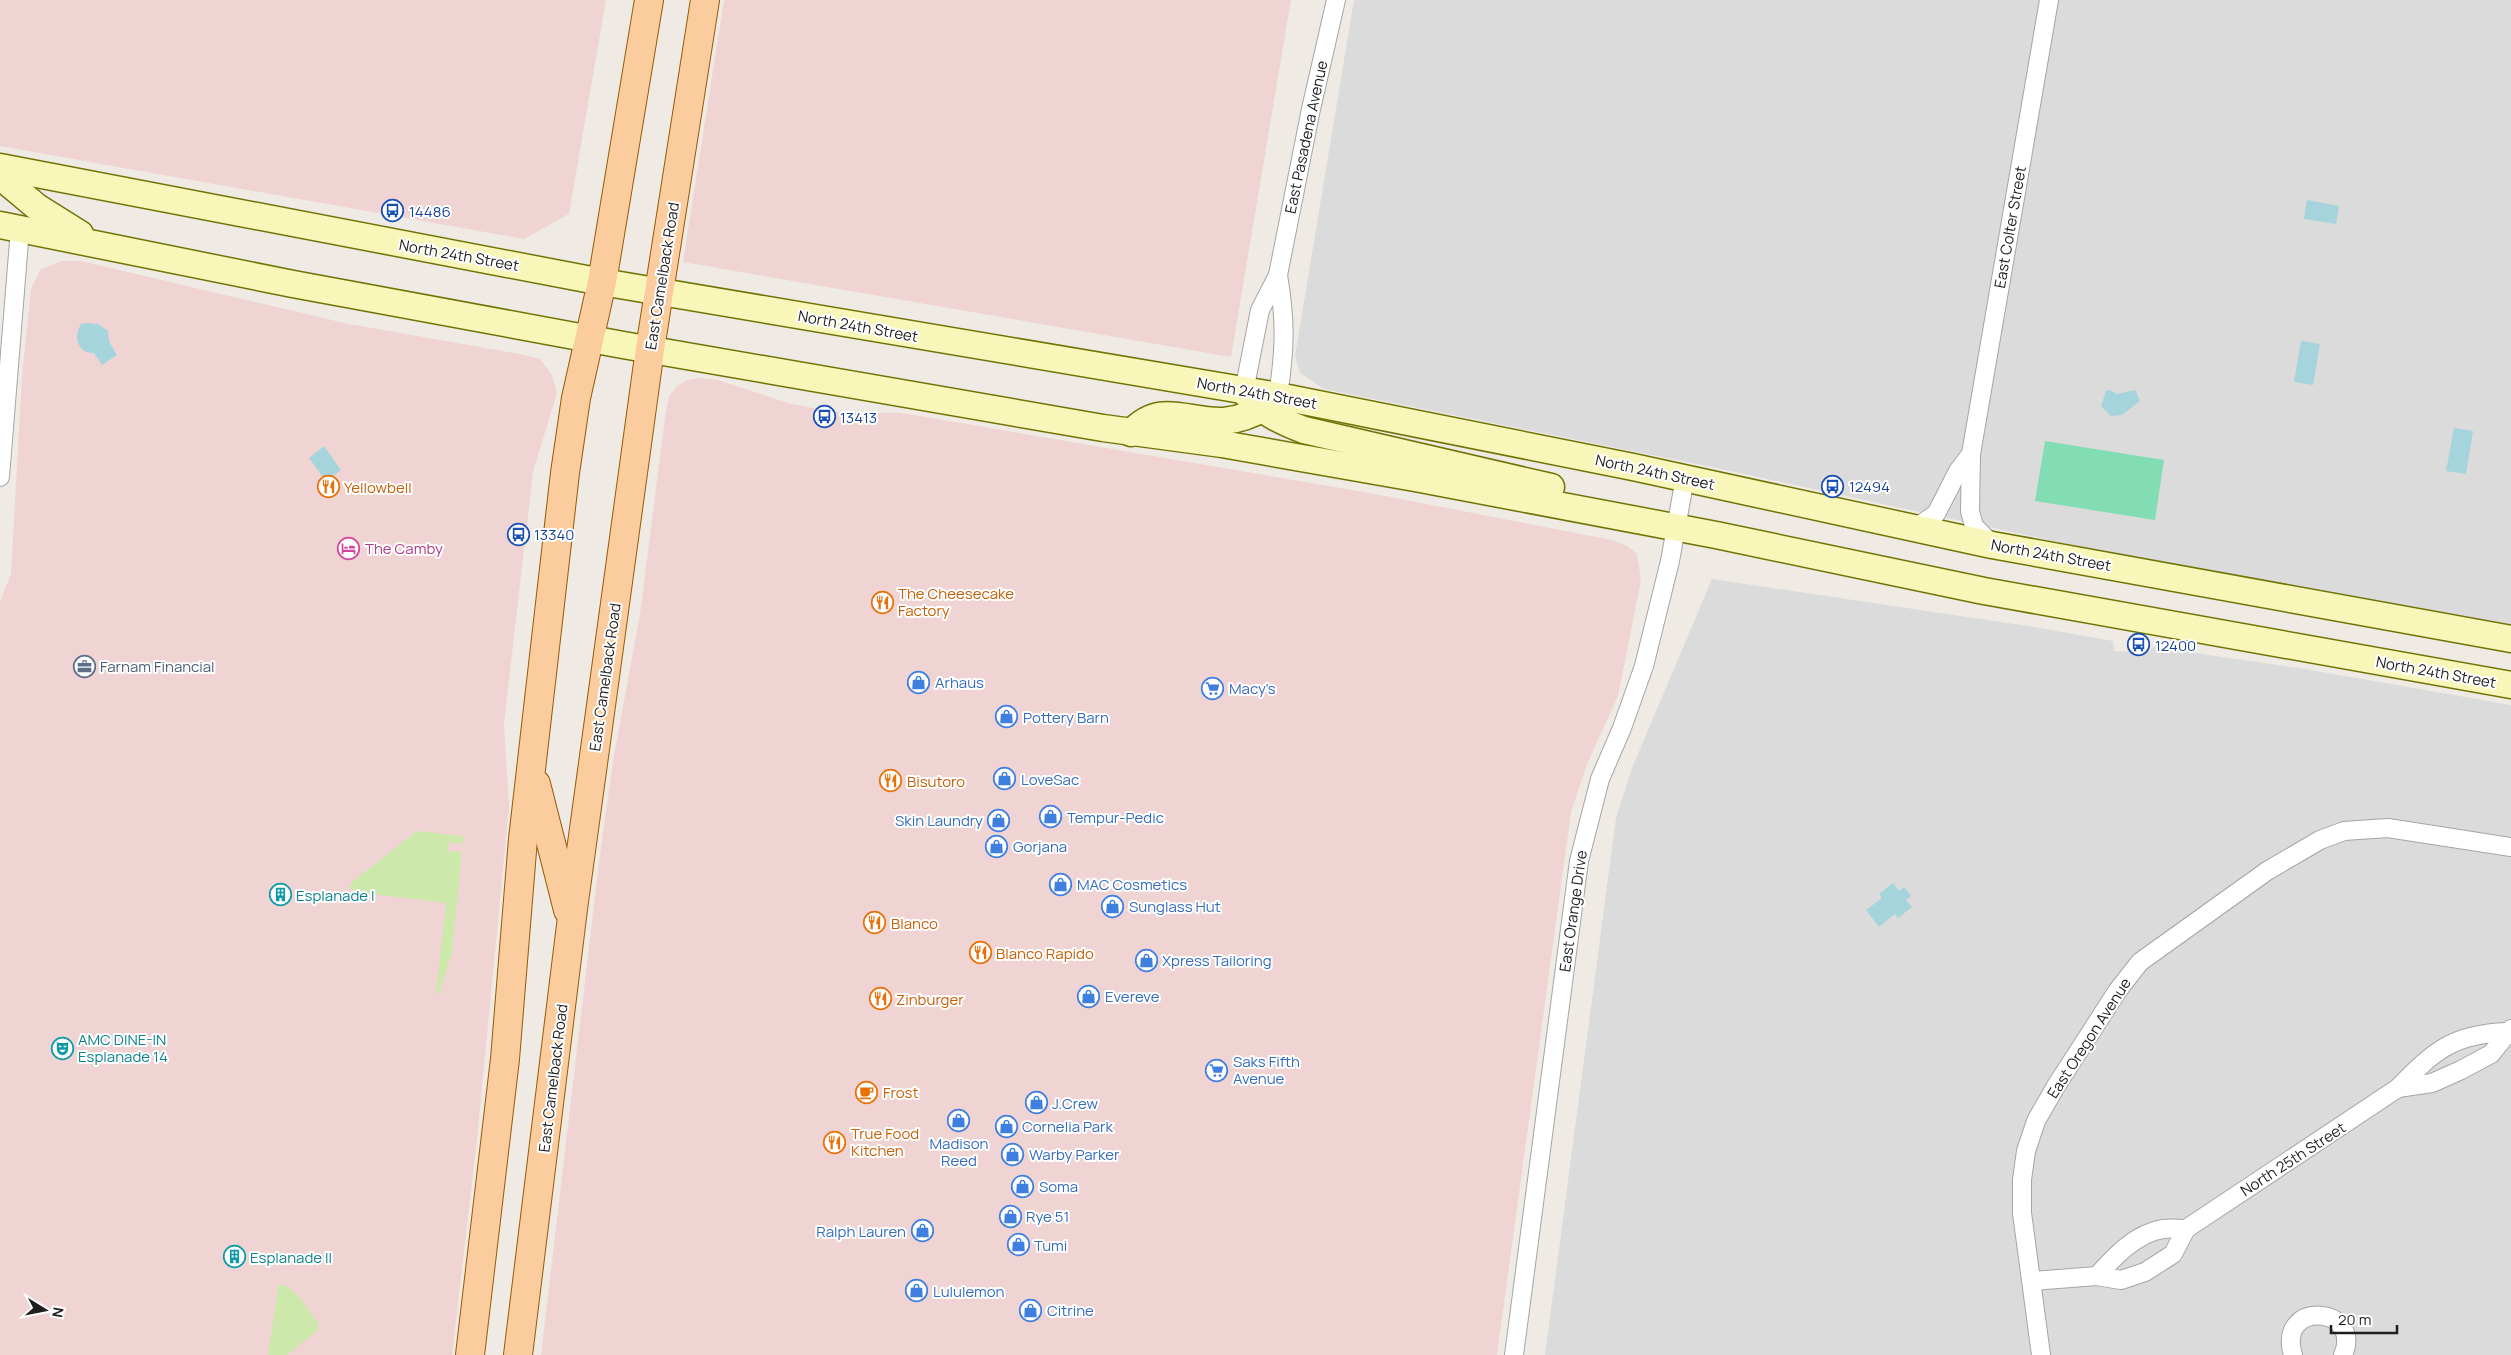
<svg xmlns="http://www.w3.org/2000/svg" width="2511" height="1355" viewBox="0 0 2511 1355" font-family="Manrope,sans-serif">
  <rect width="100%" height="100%" fill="#efebe4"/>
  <g fill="#dcdbdb">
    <polygon points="1354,0 2511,0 2511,625 2155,563 1712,467 1324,389 1300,373 1295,356"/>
    <polygon points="1712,579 2034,627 2113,641 2114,651 2149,652 2153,647 2305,669 2511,705 2511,1355 1545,1355 1616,818 1632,768"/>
  </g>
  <g fill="#f0d4d4">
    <polygon points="0,0 606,0 569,214 524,239 0,146"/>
    <polygon points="724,0 1291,0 1231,357 683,262"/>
    <polygon points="62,261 81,261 349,324 520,354 540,359 552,375 557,393 533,472 504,723 509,806 477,1140 452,1355 0,1355 0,601 11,574 22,375 31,289 41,269"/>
    <polygon points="702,378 718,380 791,404 835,412 902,413 1375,494 1612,540 1627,546 1637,554 1641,580 1618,696 1588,762 1571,812 1497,1355 541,1355 599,862 613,761 640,614 666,410 669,396 676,387 687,380"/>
  </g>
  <g fill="#cde8ab">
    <polygon points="417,831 463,836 462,844 449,842 447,851 462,852 452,952 439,995 436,992 446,903 356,892 349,888 352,882"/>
    <path d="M281 1284C297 1288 309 1312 319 1324L317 1331 287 1355H268L278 1288Z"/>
  </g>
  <polygon fill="#83ddb4" points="2045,441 2164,460 2155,520 2035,501"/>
  <g fill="#a5d4dc">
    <polygon points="2307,200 2339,206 2336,224 2304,219"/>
    <path d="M88 323 98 324 108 331 109 341 117 355 102 365 94 353C78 354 73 337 81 324Z"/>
    <polygon points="2301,341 2320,344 2313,385 2294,382"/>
    <polygon points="2110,390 2117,394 2135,390 2140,401 2122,415 2111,416 2101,406 2106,391"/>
    <polygon points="2454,428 2473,431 2466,474 2446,471"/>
    <polygon points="324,446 341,470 326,481 309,458"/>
    <polygon points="1893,883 1899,891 1904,887 1911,896 1906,900 1912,907 1898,918 1895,914 1879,927 1866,910 1882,898 1879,894"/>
  </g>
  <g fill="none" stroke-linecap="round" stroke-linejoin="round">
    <defs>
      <g id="minor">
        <path d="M1278 275C1286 322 1285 349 1278 396"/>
        <polyline points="1244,391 1260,310 1278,275 1311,109 1336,0"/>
        <polyline points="0,477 20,229"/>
        <polyline points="1915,528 1936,514 1958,471 1971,454"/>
        <polyline points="1992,544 1974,526 1970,511 1971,454 2049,0"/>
        <polyline points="2398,1088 2432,1083 2461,1070 2491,1054 2511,1029"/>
        <path d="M2097 1276C2114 1257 2136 1233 2163 1229 2170 1228 2179 1229 2186 1229"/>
        <path d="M2032 1281 2097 1276 2121 1280 2145 1272 2173 1254 2186 1229 2398 1088C2435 1050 2453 1034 2507 1032"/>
        <polyline points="1514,1355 1579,861 1600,779 1622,728 1644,666 1670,561 1685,478"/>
        <polyline points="2041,1355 2022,1213 2022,1180 2026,1151 2036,1121 2056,1086 2118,990 2140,962 2267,871 2320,840 2344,831 2388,828 2511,847"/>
        <path d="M2293 1355C2276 1299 2364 1306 2343 1355"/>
      </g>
      <g id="secondary">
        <polyline points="0,167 602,282 1278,396 1633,467 1992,545 2511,639"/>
        <polyline points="0,176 37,207 80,234"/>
        <polyline points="0,225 293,284 623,345 1103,428 1222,444 1415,478 1716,535 1984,591 2511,685"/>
        <path d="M1244 391C1261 411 1279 421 1304 430L1551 487"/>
        <path d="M1131 433C1161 400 1187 423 1224 421 1243 419 1259 412 1273 401"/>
      </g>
      <g id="primary">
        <polyline points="536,784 568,910"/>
        <polyline points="470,1355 505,1059 523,839 565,473 576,398 602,282 649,0"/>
        <polyline points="518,1355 573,909 650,349 705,0"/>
      </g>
    </defs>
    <use href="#minor" stroke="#a5a5a5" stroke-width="20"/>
    <use href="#secondary" stroke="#707406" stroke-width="29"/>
    <use href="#primary" stroke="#965a02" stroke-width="30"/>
    <use href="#minor" stroke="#fff" stroke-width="18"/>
    <use href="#secondary" stroke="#f8f7b9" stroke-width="26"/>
    <use href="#primary" stroke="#facc9e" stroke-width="28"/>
  </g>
  <defs>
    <symbol id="bus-ring" viewBox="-11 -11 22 22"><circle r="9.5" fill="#fff" stroke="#1a4fb4" stroke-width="1.5"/><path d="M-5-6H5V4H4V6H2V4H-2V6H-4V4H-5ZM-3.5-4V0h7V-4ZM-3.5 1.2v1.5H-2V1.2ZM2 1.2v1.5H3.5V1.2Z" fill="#1a4fb4"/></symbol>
    <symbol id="restaurant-ring" viewBox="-11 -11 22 22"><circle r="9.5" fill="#fff" stroke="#e8710a" stroke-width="1.5"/><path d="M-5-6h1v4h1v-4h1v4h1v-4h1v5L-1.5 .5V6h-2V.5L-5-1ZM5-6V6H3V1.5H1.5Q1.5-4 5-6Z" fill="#e8710a"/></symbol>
    <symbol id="hotel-ring" viewBox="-11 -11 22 22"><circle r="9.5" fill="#fff" stroke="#d1479c" stroke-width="1.5"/><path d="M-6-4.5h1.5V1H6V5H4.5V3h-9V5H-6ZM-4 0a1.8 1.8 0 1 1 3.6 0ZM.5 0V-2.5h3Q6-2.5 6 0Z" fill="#d1479c"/></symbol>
    <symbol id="office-ring" viewBox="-11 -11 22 22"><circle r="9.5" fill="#fff" stroke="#5c6f8a" stroke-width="1.5"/><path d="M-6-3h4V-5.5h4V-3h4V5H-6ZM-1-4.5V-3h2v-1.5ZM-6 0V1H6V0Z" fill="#5c6f8a"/></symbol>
    <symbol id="shop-ring" viewBox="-11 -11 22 22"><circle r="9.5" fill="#fff" stroke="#3f7fe0" stroke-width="1.5"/><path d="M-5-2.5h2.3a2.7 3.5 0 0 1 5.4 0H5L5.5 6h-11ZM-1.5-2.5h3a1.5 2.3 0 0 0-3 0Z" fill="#3f7fe0"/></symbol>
    <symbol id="supermarket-ring" viewBox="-11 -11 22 22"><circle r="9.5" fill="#fff" stroke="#3f7fe0" stroke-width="1.5"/><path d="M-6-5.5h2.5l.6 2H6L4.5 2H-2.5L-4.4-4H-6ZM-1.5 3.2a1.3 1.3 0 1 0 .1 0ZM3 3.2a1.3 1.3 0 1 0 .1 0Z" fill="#3f7fe0"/></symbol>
    <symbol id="building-ring" viewBox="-11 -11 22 22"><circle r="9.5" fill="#fff" stroke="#0f9aa8" stroke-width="1.5"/><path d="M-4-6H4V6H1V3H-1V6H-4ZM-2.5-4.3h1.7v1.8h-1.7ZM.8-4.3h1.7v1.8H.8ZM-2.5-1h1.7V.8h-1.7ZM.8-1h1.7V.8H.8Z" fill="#0f9aa8"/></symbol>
    <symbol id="theatre-ring" viewBox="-11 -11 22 22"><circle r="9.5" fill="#fff" stroke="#0f9aa8" stroke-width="1.5"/><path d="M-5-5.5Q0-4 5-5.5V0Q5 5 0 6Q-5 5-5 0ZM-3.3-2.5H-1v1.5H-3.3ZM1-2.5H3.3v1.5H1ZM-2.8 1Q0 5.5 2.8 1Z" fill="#0f9aa8"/></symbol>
    <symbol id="cafe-ring" viewBox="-11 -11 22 22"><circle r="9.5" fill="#fff" stroke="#e8710a" stroke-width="1.5"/><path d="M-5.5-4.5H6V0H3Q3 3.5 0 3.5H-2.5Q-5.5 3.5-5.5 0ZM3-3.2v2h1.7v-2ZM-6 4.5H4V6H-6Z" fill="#e8710a"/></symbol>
  </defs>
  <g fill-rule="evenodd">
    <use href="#bus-ring" x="380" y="198" width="25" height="25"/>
    <use href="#bus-ring" x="812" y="404" width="25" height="25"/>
    <use href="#bus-ring" x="1820" y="474" width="25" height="25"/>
    <use href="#restaurant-ring" x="316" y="474" width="25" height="25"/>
    <use href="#bus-ring" x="506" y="522" width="25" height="25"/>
    <use href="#hotel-ring" x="336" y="536" width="25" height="25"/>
    <use href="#restaurant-ring" x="870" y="590" width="25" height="25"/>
    <use href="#bus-ring" x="2126" y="632" width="25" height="25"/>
    <use href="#office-ring" x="72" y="654" width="25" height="25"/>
    <use href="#shop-ring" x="906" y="670" width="25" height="25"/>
    <use href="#supermarket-ring" x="1200" y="676" width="25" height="25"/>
    <use href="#shop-ring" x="994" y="704" width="25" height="25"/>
    <use href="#shop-ring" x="992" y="766" width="25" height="25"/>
    <use href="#restaurant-ring" x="878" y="768" width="25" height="25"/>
    <use href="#shop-ring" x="1038" y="804" width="25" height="25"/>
    <use href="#shop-ring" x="986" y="808" width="25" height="25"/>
    <use href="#shop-ring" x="984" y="834" width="25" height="25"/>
    <use href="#shop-ring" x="1048" y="872" width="25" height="25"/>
    <use href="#building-ring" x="268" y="882" width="25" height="25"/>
    <use href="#shop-ring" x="1100" y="894" width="25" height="25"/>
    <use href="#restaurant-ring" x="862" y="910" width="25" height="25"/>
    <use href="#restaurant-ring" x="968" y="940" width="25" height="25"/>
    <use href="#shop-ring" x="1134" y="948" width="25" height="25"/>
    <use href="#shop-ring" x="1076" y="984" width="25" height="25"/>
    <use href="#restaurant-ring" x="868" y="986" width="25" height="25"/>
    <use href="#theatre-ring" x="50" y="1036" width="25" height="25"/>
    <use href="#supermarket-ring" x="1204" y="1058" width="25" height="25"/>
    <use href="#cafe-ring" x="854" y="1080" width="25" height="25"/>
    <use href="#shop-ring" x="1024" y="1090" width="25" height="25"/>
    <use href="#shop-ring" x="946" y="1108" width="25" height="25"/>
    <use href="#shop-ring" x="994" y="1114" width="25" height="25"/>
    <use href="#restaurant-ring" x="822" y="1130" width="25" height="25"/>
    <use href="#shop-ring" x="1000" y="1142" width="25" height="25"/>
    <use href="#shop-ring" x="1010" y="1174" width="25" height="25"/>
    <use href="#shop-ring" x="998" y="1204" width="25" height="25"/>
    <use href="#shop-ring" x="910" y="1218" width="25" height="25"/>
    <use href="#shop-ring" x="1006" y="1232" width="25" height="25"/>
    <use href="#building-ring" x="222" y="1244" width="25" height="25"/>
    <use href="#shop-ring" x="904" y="1278" width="25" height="25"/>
    <use href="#shop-ring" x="1018" y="1298" width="25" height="25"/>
  </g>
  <g text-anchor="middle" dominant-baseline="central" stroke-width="4" stroke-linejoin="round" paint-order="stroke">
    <g font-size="15" fill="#1e1e1e" stroke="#fff">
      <text transform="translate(1306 137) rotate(-78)">East Pasadena Avenue</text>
      <text transform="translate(2010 227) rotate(-80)">East Colter Street</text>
      <text transform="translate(459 255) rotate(10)">North 24th Street</text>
      <text transform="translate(662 276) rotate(-81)">East Camelback Road</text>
      <text transform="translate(858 326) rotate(10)">North 24th Street</text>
      <text transform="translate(1257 393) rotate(10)">North 24th Street</text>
      <text transform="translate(1655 472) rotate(12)">North 24th Street</text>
      <text transform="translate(2051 555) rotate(10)">North 24th Street</text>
      <text transform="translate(2436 672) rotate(10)">North 24th Street</text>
      <text transform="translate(605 677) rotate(-82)">East Camelback Road</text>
      <text transform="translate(1573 911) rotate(-82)">East Orange Drive</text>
      <text transform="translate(2089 1038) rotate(-57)">East Oregon Avenue</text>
      <text transform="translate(553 1078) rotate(-83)">East Camelback Road</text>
      <text transform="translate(2293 1159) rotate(-33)">North 25th Street</text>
    </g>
    <g font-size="15" fill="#164399" stroke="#fff" text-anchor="start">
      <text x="409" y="211">14486</text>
      <text x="840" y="417">13413</text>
      <text x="1849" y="486">12494</text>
      <text x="534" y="534">13340</text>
      <text x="2155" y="645">12400</text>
    </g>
    <g font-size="15" fill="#c56008" stroke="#fff" text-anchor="start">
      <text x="344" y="487">Yellowbell</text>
      <text x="898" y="593">The Cheesecake<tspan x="898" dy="17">Factory</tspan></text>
      <text x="907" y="781">Bisutoro</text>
      <text x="891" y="923">Blanco</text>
      <text x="996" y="953">Blanco Rapido</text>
      <text x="896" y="999">Zinburger</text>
      <text x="883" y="1092">Frost</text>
      <text x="851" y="1133">True Food<tspan x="851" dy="17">Kitchen</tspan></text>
    </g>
    <g font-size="15" fill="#b23c85" stroke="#fff" text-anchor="start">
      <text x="365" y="548">The Camby</text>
    </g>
    <g font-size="15" fill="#4e5e75" stroke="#fff" text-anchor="start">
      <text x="100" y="666">Farnam Financial</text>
    </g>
    <g font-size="15" fill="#366cbe" stroke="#fff" text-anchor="start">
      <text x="935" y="682">Arhaus</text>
      <text x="1229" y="688">Macy's</text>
      <text x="1023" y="717">Pottery Barn</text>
      <text x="1021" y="779">LoveSac</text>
      <text x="1067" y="817">Tempur-Pedic</text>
      <text x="983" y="820" text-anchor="end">Skin Laundry</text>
      <text x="1013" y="846">Gorjana</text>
      <text x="1077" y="884">MAC Cosmetics</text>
      <text x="1129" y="906">Sunglass Hut</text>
      <text x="1162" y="960">Xpress Tailoring</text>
      <text x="1105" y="996">Evereve</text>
      <text x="1233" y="1061">Saks Fifth<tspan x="1233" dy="17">Avenue</tspan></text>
      <text x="1052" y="1103">J.Crew</text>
      <text x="1022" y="1126">Cornelia Park</text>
      <text x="959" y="1143" text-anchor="middle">Madison<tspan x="959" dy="17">Reed</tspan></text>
      <text x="1029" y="1154">Warby Parker</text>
      <text x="1039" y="1186">Soma</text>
      <text x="1026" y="1216">Rye 51</text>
      <text x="906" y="1231" text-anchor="end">Ralph Lauren</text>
      <text x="1034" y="1245">Tumi</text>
      <text x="933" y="1291">Lululemon</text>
      <text x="1047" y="1310">Citrine</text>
    </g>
    <g font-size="15" fill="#0d838f" stroke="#fff" text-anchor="start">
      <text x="296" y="895">Esplanade I</text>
      <text x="78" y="1039">AMC DINE-IN<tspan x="78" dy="17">Esplanade 14</tspan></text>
      <text x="250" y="1257">Esplanade II</text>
    </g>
  </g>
  <g transform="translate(45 1310) rotate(100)" stroke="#ffffff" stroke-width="4" paint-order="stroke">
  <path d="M0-4L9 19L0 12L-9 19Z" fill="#1e1e1e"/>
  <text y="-8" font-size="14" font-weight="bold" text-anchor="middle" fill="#1e1e1e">N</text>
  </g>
  <path d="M2331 1325v8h66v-8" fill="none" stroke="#1e1e1e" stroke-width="2.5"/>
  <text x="2338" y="1325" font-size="15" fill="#1e1e1e" stroke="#ffffff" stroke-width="4" paint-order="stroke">20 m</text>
</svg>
